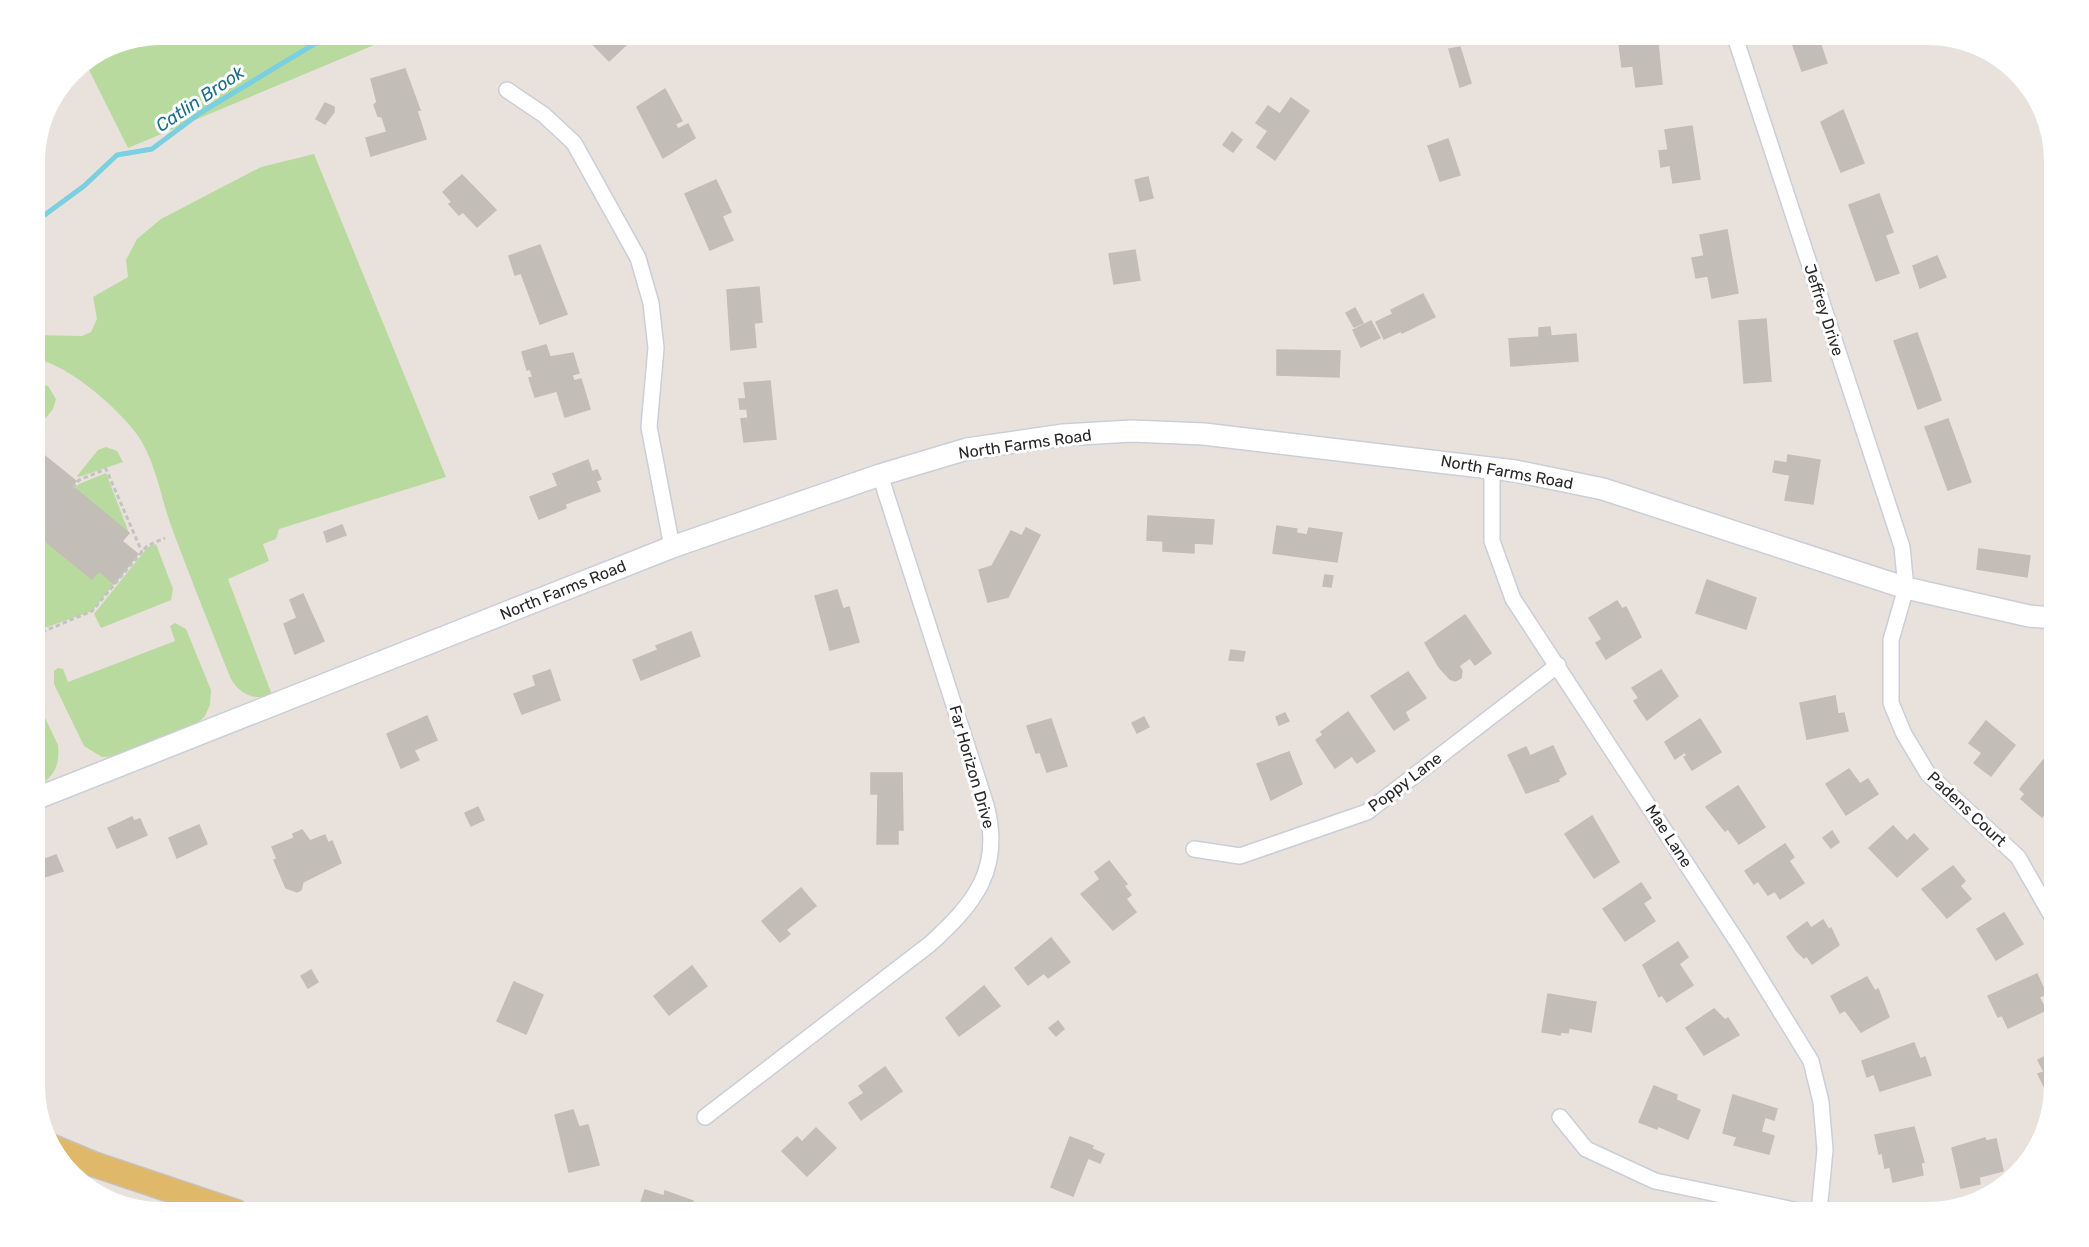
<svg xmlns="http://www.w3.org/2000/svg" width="2089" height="1247" viewBox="0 0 2089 1247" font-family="Rubik,sans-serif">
  <rect width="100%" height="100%" fill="#e9e2dc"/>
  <g fill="#b8da9e">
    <polygon points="161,34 398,34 398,35 128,148 85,62 113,44"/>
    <path d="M314 154 446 477 279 529 276 539 263 544 269 561 228 579 272 695C253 701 239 694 230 677 210 626 189 575 170 523 160 494 155 459 136 433 116 407 68 364 35 359V335L82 336 91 332 97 319 93 297 128 277 126 260 137 239 161 219 261 167Z"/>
    <polygon points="35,383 48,386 56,399 53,409 35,431 35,405 39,399 35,396"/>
    <polygon points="106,447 117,451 123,462 79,477 77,476 98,450"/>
    <polygon points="106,473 129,533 74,489 79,484"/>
    <polygon points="35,541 48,543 92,579 99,571 114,584 92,611 39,630 35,623"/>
    <polygon points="156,544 173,589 171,600 101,628 94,614 148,547"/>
    <polygon points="175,623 186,629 211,690 210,705 205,716 195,726 121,756 102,757 84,746 54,684 54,671 58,668 63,669 68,682 175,641 170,626"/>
    <path d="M35 697 58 745C60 763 55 777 38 786L35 779Z"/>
  </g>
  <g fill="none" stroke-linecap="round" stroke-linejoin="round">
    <polyline stroke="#7acfe0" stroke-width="5" points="35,222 84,186 117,155 152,149 200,113 316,43 320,34"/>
  </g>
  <g fill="#c2bdb7" stroke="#c4bdb6" stroke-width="1.5">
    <polygon points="583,34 617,34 627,44 609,61"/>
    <polygon points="1657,34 1662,84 1636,87 1633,66 1622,67 1618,35"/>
    <polygon points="1789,34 1817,34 1827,63 1802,71"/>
    <polygon points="1460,47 1471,83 1460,87 1449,49"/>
    <polygon points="405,69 420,110 417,111 426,139 371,156 366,138 387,132 382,117 378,116 374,105 377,102 371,79"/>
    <polygon points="665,89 682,121 675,124 678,129 688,124 695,138 663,158 637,107"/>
    <polygon points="1291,98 1309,111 1275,160 1257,147 1268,131 1256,123 1268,106 1280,114"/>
    <polygon points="325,103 334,107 334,112 325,124 316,119"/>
    <polygon points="1843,110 1864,163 1841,172 1821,122"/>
    <polygon points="1692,126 1700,179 1673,183 1670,165 1661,167 1659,151 1668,150 1665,130"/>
    <polygon points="1232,132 1242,140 1233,152 1223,145"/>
    <polygon points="1448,139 1460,175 1440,181 1428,146"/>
    <polygon points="462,175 496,210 477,227 463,212 459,215 449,204 452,202 443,192"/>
    <polygon points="1148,177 1153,198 1140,201 1135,180"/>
    <polygon points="716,180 731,212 722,216 733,240 710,250 685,194"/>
    <polygon points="1879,194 1893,232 1885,235 1899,273 1876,281 1849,205"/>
    <polygon points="1727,230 1738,293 1712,298 1708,276 1696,278 1692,258 1704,256 1700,235"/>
    <polygon points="540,245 567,314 540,324 521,273 515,275 509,256"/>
    <polygon points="1135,250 1140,280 1114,284 1109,254"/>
    <polygon points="1937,256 1946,277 1920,288 1913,266"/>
    <polygon points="759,287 762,322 754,323 756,347 731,350 727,290"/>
    <polygon points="1423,294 1435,317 1402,333 1401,331 1384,339 1376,322 1393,314 1391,310"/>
    <polygon points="1355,308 1363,323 1354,327 1346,313"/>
    <polygon points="1766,319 1771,381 1744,383 1739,321"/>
    <polygon points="1371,321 1380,338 1361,347 1353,330"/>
    <polygon points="1550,327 1551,336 1576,334 1578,361 1511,366 1509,339 1539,337 1539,328"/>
    <polygon points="1917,333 1941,400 1918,409 1894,341"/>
    <polygon points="546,345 550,357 573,353 579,373 572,375 574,381 581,379 590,409 565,417 557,391 535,397 529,378 533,377 530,369 527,370 522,352"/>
    <polygon points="1277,350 1340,351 1339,377 1277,375"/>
    <polygon points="770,381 776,439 744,442 741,419 748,418 747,409 740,409 739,399 746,399 744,383"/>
    <polygon points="1948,419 1971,482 1948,490 1925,427"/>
    <polygon points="35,448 76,481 72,486 129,533 122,541 138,554 114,584 99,571 92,579 35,533"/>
    <polygon points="1788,455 1820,460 1813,504 1785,500 1790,475 1773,472 1775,461 1787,463"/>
    <polygon points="588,460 592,472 597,470 601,479 596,481 600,491 565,504 566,508 539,519 530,497 558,486 553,474"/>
    <polygon points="1148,516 1214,520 1212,544 1194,543 1194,553 1163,551 1163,541 1147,540"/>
    <polygon points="342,525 346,535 327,542 324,532"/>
    <polygon points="1277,526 1297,529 1296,533 1307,535 1309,528 1342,533 1337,562 1273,553"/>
    <polygon points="1026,528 1040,535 1008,597 988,602 979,570 992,566 1011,531 1022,536"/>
    <polygon points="1979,549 2030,556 2027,577 1977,569"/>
    <polygon points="1325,575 1333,576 1331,587 1323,586"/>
    <polygon points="1707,580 1756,598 1746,629 1696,613"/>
    <polygon points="837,590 843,609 849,607 859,642 830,650 815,596"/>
    <polygon points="303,594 324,641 295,654 284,624 297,618 290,600"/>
    <polygon points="1617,601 1622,609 1626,607 1641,637 1606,659 1596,643 1602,639 1589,618"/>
    <polygon points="1465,615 1491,653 1475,665 1470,658 1459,666 1462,671 1461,678 1455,681 1450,679 1439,667 1425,643"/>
    <polygon points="691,632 700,656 641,680 633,660 658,650 656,646"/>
    <polygon points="1231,650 1245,652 1243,661 1229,660"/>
    <polygon points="550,670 560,700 522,714 514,694 536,686 533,676"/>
    <polygon points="1661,670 1678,696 1647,720 1634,701 1639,698 1632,688"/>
    <polygon points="1408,672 1426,698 1405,712 1409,720 1394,730 1371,696"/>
    <polygon points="1835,696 1838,714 1844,713 1848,731 1807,739 1800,703"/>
    <polygon points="1348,712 1375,751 1357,763 1352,756 1335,768 1316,740 1323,735 1321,732"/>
    <polygon points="1285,713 1289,721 1279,725 1276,717"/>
    <polygon points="427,716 437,740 414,750 419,760 401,768 387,734"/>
    <polygon points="1144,717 1149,727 1137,733 1132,723"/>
    <polygon points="1051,719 1067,766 1047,772 1040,752 1036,753 1027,726"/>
    <polygon points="1700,719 1721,752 1692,770 1684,757 1687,756 1685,752 1675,759 1665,742"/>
    <polygon points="1986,721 2015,745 1991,776 1974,763 1982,753 1969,743"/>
    <polygon points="1553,746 1566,774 1558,779 1559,781 1526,793 1508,755 1526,747 1530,756"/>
    <polygon points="1289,752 1302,784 1271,800 1257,764"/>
    <polygon points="2046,757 2054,764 2054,803 2042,817 2021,799 2025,794 2020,789"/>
    <polygon points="1849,769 1860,784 1868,779 1878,794 1846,815 1826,784"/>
    <polygon points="871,773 902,773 903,830 898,830 898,844 877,844 878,794 871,794"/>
    <polygon points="1738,786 1765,827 1739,844 1728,829 1725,831 1706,807"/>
    <polygon points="478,807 484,820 471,826 465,813"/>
    <polygon points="1592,816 1619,862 1594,878 1565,834"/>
    <polygon points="132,817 134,821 140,819 147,835 117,848 108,828"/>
    <polygon points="199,825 207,844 177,858 169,838"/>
    <polygon points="1893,826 1907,841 1914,834 1928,849 1897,877 1869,848"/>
    <polygon points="302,830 310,841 325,835 328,843 332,841 341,863 303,882 301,890 297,892 286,888 274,860 277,859 272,847 294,838 293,834"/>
    <polygon points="1832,831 1839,842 1831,848 1823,838"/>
    <polygon points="1785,844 1794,857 1789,861 1804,883 1780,899 1775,891 1768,895 1758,881 1754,884 1745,871"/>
    <polygon points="35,854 40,861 56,855 63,871 35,880"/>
    <polygon points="1109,861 1127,884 1124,886 1131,895 1126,899 1136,912 1113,930 1081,894 1100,879 1095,872"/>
    <polygon points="1953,866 1965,881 1960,886 1971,899 1947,918 1922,889"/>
    <polygon points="1641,883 1651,898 1643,903 1655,921 1625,941 1603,909"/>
    <polygon points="801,888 816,906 786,930 790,934 780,942 762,921"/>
    <polygon points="2004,913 2023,944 1996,960 1977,929"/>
    <polygon points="1823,920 1829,930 1831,928 1839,945 1812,964 1807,956 1804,958 1796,950 1787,937 1807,922 1811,928"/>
    <polygon points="1051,938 1070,962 1048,978 1044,973 1028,985 1015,968"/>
    <polygon points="1678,942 1688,957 1679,964 1693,985 1667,1002 1662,995 1659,997 1643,965"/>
    <polygon points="692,966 707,986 669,1015 654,996"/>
    <polygon points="311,970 318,982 308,988 301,976"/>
    <polygon points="2037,974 2046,994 2039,997 2046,1010 2008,1028 2002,1015 1998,1017 1988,996"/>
    <polygon points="1867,977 1875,991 1878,989 1889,1017 1861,1032 1845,1010 1840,1013 1831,996"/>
    <polygon points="514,982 543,995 526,1034 497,1021"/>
    <polygon points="984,986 1000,1006 959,1036 946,1018"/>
    <polygon points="1548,994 1596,1002 1591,1032 1569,1028 1568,1033 1561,1032 1560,1035 1542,1032"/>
    <polygon points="1714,1009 1725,1020 1728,1018 1739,1035 1704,1055 1686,1028"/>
    <polygon points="1058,1021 1064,1029 1056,1036 1049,1028"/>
    <polygon points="2054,1040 2054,1083 2045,1088 2038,1074 2044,1072 2038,1060 2054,1052 2050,1043"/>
    <polygon points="1914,1043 1920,1059 1925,1057 1931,1075 1880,1091 1874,1074 1867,1077 1862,1061"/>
    <polygon points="885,1067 902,1091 861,1120 849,1103 864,1093 859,1086"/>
    <polygon points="1654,1086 1677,1095 1676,1100 1700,1110 1688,1139 1658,1126 1657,1129 1639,1122"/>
    <polygon points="1733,1095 1777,1109 1774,1120 1765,1117 1761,1132 1774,1136 1769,1154 1734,1145 1737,1137 1723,1133"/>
    <polygon points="573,1110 579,1127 588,1125 599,1165 569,1172 555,1115"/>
    <polygon points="1914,1127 1924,1162 1921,1163 1923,1175 1893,1182 1890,1167 1885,1168 1882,1153 1879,1154 1875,1135"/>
    <polygon points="816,1128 836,1148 807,1176 782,1151 797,1137 802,1142"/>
    <polygon points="1070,1137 1093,1146 1092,1149 1104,1154 1100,1163 1088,1158 1073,1196 1051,1187"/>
    <polygon points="1985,1138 1986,1141 1996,1139 2003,1171 1979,1177 1980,1184 1961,1188 1952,1148"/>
    <polygon points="645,1190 664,1196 665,1191 693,1201 689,1212 638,1212"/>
  </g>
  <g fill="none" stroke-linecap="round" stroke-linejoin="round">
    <defs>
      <g id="street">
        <polyline points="1734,34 1902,547 1906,588 1891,640 1891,703 1904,734 1928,774 2018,857 2054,920"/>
        <polyline points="507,90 544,115 574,143 638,258 651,303 656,348 649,427 672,547"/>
        <polyline points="1492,467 1492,541 1513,599 1742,949 1811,1061 1821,1102 1825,1150 1819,1212"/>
        <polyline points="1194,849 1240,856 1367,812 1558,665"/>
        <path d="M705 1117 930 944C975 903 1003 869 986 805L880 475"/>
        <polyline points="1560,1117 1586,1149 1655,1181 1804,1212"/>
      </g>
      <polyline id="secondary" points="35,799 672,547 880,475 967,449 1063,435 1132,431 1204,434 1515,471 1603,489 1906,588 2029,616 2054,618"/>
      <polyline id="primary" points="50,1146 93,1164 236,1212"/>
    </defs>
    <use href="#street" stroke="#caced9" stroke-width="18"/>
    <use href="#secondary" stroke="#caced9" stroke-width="24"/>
    <use href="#primary" stroke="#c3c3c3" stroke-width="27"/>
    <g stroke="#c3c3c3" stroke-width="3" stroke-dasharray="4.5 3" stroke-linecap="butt">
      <polyline points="73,488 79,480 106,469 142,552"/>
      <polyline points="35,539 44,540"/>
      <polyline points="35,635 92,611 147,546 165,538"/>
    </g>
    <use href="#street" stroke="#fff" stroke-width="15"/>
    <use href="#secondary" stroke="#fff" stroke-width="21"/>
    <use href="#primary" stroke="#e0b86a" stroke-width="24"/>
  </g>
  <g text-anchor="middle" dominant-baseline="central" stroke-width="6" stroke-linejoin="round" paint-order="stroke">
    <g font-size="16" fill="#282828" stroke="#fff">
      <text transform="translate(1824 310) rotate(72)">Jeffrey Drive</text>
      <text transform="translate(1025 444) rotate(-8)">North Farms Road</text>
      <text transform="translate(1507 472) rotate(10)">North Farms Road</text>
      <text transform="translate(563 590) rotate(-22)">North Farms Road</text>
      <text transform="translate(972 767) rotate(74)">Far Horizon Drive</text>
      <text transform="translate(1405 782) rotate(-37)">Poppy Lane</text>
      <text transform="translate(1967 809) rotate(43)">Padens Court</text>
      <text transform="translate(1669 836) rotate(57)">Mae Lane</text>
    </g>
    <g font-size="18" font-style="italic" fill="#1c6e88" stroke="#fff">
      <text transform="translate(200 99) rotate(-34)">Catlin Brook</text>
    </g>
  </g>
  <path d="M0 0H2089V1247H0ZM161 45H1928A116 116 0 0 1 2044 161V1086A116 116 0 0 1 1928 1202H161A116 116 0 0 1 45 1086V161A116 116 0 0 1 161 45Z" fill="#fff" fill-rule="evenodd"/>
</svg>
